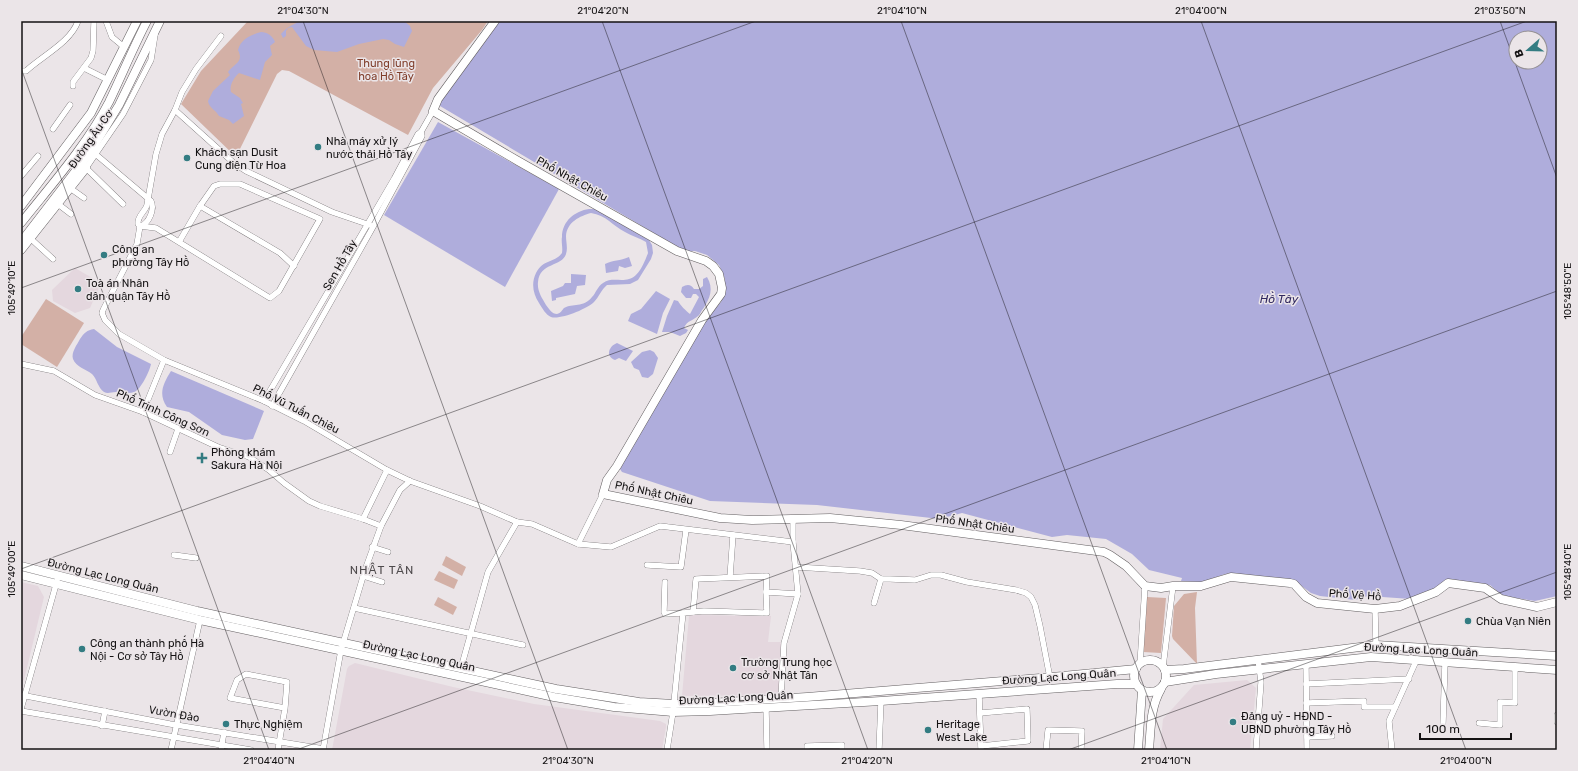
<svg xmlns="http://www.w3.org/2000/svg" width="1578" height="771" viewBox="0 0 1578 771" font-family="Rubik,sans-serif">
  <rect width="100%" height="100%" fill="#ebe5e8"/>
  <g fill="#e4d7de">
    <polygon points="75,268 101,283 90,308 75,313 53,301 52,290"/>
    <polygon points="21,582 38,586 44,597 24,680 21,682"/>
    <polygon points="694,615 771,616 768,642 783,642 780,695 682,696 689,616"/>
    <polygon points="355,663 453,687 534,704 660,721 666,724 666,727 662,750 332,750 347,669 349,666"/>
    <polygon points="1247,680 1256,688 1250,750 1160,750 1163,719 1194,685"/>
  </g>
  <g fill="#d3b0a6">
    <polygon points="248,21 488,21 482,30 433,88 408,135 289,71 282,70 277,74 236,157 181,104 201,71"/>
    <polygon points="46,299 84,323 57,367 21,344 21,337"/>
    <polygon points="446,556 466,567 462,576 442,565"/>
    <polygon points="439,571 458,580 454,589 434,580"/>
    <polygon points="1197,592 1195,608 1197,664 1173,639 1172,636 1174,606 1184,594"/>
    <polygon points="438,597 457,607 453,615 434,605"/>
    <polygon points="1147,597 1166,598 1161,653 1143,652"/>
  </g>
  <g fill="#afaddc" fill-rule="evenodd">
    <path d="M300 21H404L410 26 412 31 404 47 395 44 389 40 383 39 359 44 337 52 314 50 306 46 292 27 288 28 286 31V36L283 38 281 34C286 28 292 25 300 21Z"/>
    <path d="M499 21H1557V596L1535 601 1503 596 1490 585 1448 582 1411 599 1368 596 1355 600 1320 596 1311 593 1299 584 1232 573 1225 574 1202 582 1181 581 1182 578 1149 570 1132 554 1106 539 1067 535 1052 537 962 513 940 519 817 505 710 501 622 472 620 469 700 327 721 302 725 291V279L719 265 707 255 695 251H684L440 106V101L443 96ZM1516 38H1540V62H1516Z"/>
    <path d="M261 32C267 32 273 36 275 42L270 46 272 55 265 62 260 80 239 73C234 77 229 86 231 92L240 98 243 103 241 104 244 116 233 124 229 120 219 116C216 110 209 108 208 101L213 91 230 75 228 72C235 63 244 62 238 50 241 39 251 35 261 32Z"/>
    <polygon points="438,122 559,189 505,287 384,215"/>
    <path d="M589 209H596L649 240 652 245 653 253 651 259 638 280 630 284 607 285C601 290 599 297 594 302 587 309 560 320 551 317 546 315 542 308 539 303 533 294 531 283 536 273 543 259 555 263 562 253 563 247 561 242 562 237 562 221 575 211 589 209ZM591 213C606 215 613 226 625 232 632 236 639 238 646 242L648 253C645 261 639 277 629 279 620 282 612 277 603 283 597 287 596 293 592 297 583 308 573 303 564 308 562 310 561 313 557 314 552 314 549 309 546 305 542 298 537 291 538 282 540 262 562 267 566 254 568 248 566 242 566 236 567 222 580 216 591 213Z"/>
    <path d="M629 257 632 266 625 268 619 266 618 271 606 273 605 264C613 260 620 261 629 257Z"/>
    <polygon points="571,274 586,275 585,285 577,286 575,294 556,298 556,300 552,301 551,291 563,286 565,283 571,283"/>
    <path d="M707 277C714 289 710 298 703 309 701 311 700 315 698 316 693 321 687 320 684 328L688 330 686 333 680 336 670 332H662L667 316 674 300 678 301C680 305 686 311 690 314L699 297 696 294H693L691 298H686L681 292 682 287C687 284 691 284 694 289H699L703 286V279Z"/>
    <polygon points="656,291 670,299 663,313 657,334 628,321 631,314 641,309"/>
    <path d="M94 329 117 347 151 364C150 370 141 390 134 392 129 394 122 392 116 392 111 392 108 394 104 392 98 388 97 379 92 374 86 369 76 367 73 359 71 352 77 345 80 339 84 333 87 330 94 329Z"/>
    <path d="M617 343 633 351 626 361 619 358 615 360C605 356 609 346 617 343Z"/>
    <polygon points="650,350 654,352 658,358 653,374 648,378 642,377 639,370 634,368 631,362 642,352"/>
    <path d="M171 371 264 411 253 439 245 440 222 435 189 412 167 407C158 394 163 384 171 371Z"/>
  </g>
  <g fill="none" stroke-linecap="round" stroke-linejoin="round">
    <defs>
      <g id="street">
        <polyline points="106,21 112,37 124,47"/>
        <polyline points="84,68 108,80"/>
        <path d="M22 71H26C42 56 71 42 78 21"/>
        <polyline points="73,86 73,82 91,58 93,51 94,21"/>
        <polyline points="175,110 235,164 246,171 332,212 370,225"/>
        <polyline points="53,129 70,105"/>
        <path d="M93 152 151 201C155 209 149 223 141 226"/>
        <polyline points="21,176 38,156"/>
        <polyline points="70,188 84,198"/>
        <polyline points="58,204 71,214"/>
        <polyline points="123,204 86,168 123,114 151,60 155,35"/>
        <polyline points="200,206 280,253 294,266"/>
        <polyline points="140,226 137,244 103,310 102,313 105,320 119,334 164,360 264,401 304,421 387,470 410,481 480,506 517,522 532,524 578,544 611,547 660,526 793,542"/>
        <polyline points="140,226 156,228 270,298 279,291 320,219 240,184 220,184 214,186 200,206 179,242"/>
        <path d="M140 226 138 224C137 216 145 212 147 205L156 154 162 134 175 110 182 92 196 69 221 36"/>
        <polyline points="30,238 53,259"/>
        <polyline points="21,364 54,371 95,395 143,412 218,447 249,457 269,470 284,483 309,501 320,506 363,519 381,526"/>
        <polyline points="264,401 394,179 418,134 421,132 433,111"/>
        <polyline points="272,406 373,227 422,136 421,132"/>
        <polyline points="143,412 164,360"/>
        <polyline points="170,452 178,429"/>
        <polyline points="363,519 387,470"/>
        <polyline points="578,544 603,494"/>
        <polyline points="372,547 388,552"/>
        <polyline points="174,555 196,558"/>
        <polyline points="647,565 681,567 686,530"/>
        <polyline points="796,567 860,571 872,573 881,579 890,579 915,580 931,575 941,575 967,582 1016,590 1026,593 1031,597 1035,605 1040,626 1050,678"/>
        <polyline points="363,576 382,582"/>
        <polyline points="730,577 733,535"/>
        <polyline points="665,582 664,612 665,614 683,613"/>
        <polyline points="874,603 881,579"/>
        <polyline points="354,608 523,645"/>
        <polyline points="1375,609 1376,645"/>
        <polyline points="693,612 696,579 767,576 766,592 798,594"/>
        <polyline points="1140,664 1145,586"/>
        <polyline points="1306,664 1307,750"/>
        <polyline points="1163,667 1173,586"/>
        <polyline points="461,668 488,572 517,522"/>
        <polyline points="1306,684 1409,679"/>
        <polyline points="979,693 981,750"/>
        <polyline points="21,695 170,724 324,749"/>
        <polyline points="781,698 784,643 798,594 793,542 793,519"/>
        <polyline points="1306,703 1364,701 1364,707 1395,707"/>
        <polyline points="766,708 767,750"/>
        <polyline points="21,709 57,581"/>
        <polyline points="21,711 251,750"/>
        <polyline points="980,713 1027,709 1028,741 981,746"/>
        <polyline points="1557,715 1557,722"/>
        <polyline points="1479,723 1500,725 1500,702 1515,703 1515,667"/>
        <polyline points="1443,724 1445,662"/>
        <polyline points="102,726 105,711"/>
        <polyline points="1307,737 1332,736"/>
        <polyline points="171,750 200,620"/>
        <polyline points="221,750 224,732"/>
        <polyline points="278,750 285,708 287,682 246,674 237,680 230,698 285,708"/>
        <polyline points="323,750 341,650 365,570 381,526 400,490 410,481"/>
        <polyline points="667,750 673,712 683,613 704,611 767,613 766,592"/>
        <polyline points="807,750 807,746 842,745 842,750"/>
        <polyline points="879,750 881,701"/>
        <polyline points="1046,750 1048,730 1082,731 1081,750"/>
        <polyline points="1256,750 1261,682 1258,659"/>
        <polyline points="1392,750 1389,721 1417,659"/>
      </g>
      <g id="secondary">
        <polyline points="495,21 438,99 433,111 518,161 677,251 706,261 713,266 719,274 722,288 721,294 702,320 617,466 607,480 603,494 720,518 752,520 830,518 901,525 1104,552 1110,555 1126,566 1145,586 1161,588 1173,586 1201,586 1231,577 1290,583 1294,584 1306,597 1317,603 1375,609 1400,606 1436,592 1448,583 1485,588 1501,599 1537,607 1557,602"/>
        <polyline points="21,206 91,113 137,21"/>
        <polyline points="21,250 86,168"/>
        <polyline points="21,566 197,611 556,689 639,702 674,704 709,703 807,697 1052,677 1136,669"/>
        <polyline points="21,575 200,620 554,697 614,707 673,712 710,711 881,701 1117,684 1136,684"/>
        <circle cx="1150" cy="676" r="16"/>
        <polyline points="1165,670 1184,669 1376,645 1557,656"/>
        <polyline points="1165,682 1216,674 1371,657 1557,670"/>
        <polyline points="1138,750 1142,690"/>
        <path d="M1149 750C1151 728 1150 708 1161 689"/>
      </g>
      <g id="primary">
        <path d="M21 223C52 184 86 146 109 102 122 75 133 48 147 21"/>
        <polyline points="21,242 91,151 119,105 160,21"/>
      </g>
    </defs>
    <use href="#street" stroke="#635f61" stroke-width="6"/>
    <use href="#secondary" stroke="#635f61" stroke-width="9"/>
    <use href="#primary" stroke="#635f61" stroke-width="9"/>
    <use href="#street" stroke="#fff" stroke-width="5.5"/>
    <use href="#secondary" stroke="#fff" stroke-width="8"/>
    <use href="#primary" stroke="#fff" stroke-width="8"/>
  </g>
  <path fill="none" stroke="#141213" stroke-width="1" stroke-opacity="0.45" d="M303 21 568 750M602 21 868 750M901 21 1167 750M1201 21 1466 750M1500 21 1557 178M21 68 269 750M21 288 756 21M21 569 1527 21M296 750 1557 291M1068 750 1557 572"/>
  <g fill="#337c82" stroke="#ebe5e8" stroke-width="1.5">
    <circle cx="318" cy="147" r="4"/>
    <circle cx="187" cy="158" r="4"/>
    <circle cx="104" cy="255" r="4"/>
    <circle cx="78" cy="289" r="4"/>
    <path d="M200 452h4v4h4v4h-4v4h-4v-4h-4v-4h4z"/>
    <circle cx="1468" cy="621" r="4"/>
    <circle cx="82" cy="649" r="4"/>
    <circle cx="733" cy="668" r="4"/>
    <circle cx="1233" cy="722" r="4"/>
    <circle cx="226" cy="724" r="4"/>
    <circle cx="928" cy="730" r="4"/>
  </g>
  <g text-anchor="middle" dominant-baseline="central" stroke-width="3" stroke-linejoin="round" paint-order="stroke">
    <g font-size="11" fill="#803e2b" stroke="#ebe5e8">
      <text x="386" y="63">Thung lũng<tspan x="386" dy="13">hoa Hồ Tây</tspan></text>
    </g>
    <g font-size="11" fill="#141213" stroke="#ebe5e8">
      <text transform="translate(91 139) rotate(-55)">Đường Âu Cơ</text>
      <text transform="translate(572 179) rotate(29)">Phố Nhật Chiêu</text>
      <text transform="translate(340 265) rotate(-60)">Sen Hồ Tây</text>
      <text transform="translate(296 409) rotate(27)">Phố Vũ Tuấn Chiêu</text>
      <text transform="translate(163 413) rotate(24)">Phố Trịnh Công Sơn</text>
      <text transform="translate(654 493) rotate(12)">Phố Nhật Chiêu</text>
      <text transform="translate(975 524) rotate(8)">Phố Nhật Chiêu</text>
      <text transform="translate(103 576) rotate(14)">Đường Lạc Long Quân</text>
      <text transform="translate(1355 595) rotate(4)">Phố Vệ Hồ</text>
      <text transform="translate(1421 650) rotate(3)">Đường Lạc Long Quân</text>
      <text transform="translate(419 656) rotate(12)">Đường Lạc Long Quân</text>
      <text transform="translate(1059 677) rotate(-4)">Đường Lạc Long Quân</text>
      <text transform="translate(736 698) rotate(-3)">Đường Lạc Long Quân</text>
      <text transform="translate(174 714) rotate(10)">Vườn Đào</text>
    </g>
    <g font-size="11" fill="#141213" stroke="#ebe5e8" text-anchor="start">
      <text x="326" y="141">Nhà máy xử lý<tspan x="326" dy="13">nước thải Hồ Tây</tspan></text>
      <text x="195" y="152">Khách sạn Dusit<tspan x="195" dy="13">Cung điện Từ Hoa</tspan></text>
      <text x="112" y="249">Công an<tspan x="112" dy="13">phường Tây Hồ</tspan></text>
      <text x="86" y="283">Toà án Nhân<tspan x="86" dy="13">dân quận Tây Hồ</tspan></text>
      <text x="211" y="452">Phòng khám<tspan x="211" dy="13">Sakura Hà Nội</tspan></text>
      <text x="1476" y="621">Chùa Vạn Niên</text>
      <text x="90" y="643">Công an thành phố Hà<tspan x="90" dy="13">Nội - Cơ sở Tây Hồ</tspan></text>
      <text x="741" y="662">Trường Trung học<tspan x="741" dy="13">cơ sở Nhật Tân</tspan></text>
      <text x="1241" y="716">Đảng uỷ - HĐND -<tspan x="1241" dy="13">UBND phường Tây Hồ</tspan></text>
      <text x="234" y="724">Thực Nghiệm</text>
      <text x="936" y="724">Heritage<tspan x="936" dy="13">West Lake</tspan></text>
    </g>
    <g font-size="12" font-style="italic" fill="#302860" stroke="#ebe5e8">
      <text x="1279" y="299">Hồ Tây</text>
    </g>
    <g font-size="12" letter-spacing="1" fill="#4e4a4c" stroke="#ebe5e8">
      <text x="382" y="570">NHẬT TÂN</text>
    </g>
  </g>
  <rect width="1578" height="771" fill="none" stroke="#ebe5e8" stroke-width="44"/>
  <g transform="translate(1528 50) rotate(250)"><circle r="19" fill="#ebe5e8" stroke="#959193"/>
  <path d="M0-3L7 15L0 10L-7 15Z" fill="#337c82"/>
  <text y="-6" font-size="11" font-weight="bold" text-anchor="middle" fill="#141213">B</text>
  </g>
  <path d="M1420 733v6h91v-6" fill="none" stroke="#141213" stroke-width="2"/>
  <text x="1426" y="733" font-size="12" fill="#141213" stroke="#ebe5e8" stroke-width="3" paint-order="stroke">100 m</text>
  <rect x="22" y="22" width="1534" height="727" fill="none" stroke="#141213" stroke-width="1.5"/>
  <g font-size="10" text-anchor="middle" fill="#141213">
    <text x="303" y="14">21°04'30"N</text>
    <text x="603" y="14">21°04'20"N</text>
    <text x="902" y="14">21°04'10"N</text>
    <text x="1201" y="14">21°04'00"N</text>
    <text x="1500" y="14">21°03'50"N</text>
    <text transform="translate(11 288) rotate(-90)" y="4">105°49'10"E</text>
    <text transform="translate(1567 291) rotate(-90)" y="4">105°48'50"E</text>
    <text transform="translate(11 569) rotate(-90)" y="4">105°49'00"E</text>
    <text transform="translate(1567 572) rotate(-90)" y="4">105°48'40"E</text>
    <text x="269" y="764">21°04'40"N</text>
    <text x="568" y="764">21°04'30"N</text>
    <text x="867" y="764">21°04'20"N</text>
    <text x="1166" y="764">21°04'10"N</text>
    <text x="1466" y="764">21°04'00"N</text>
  </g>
</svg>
